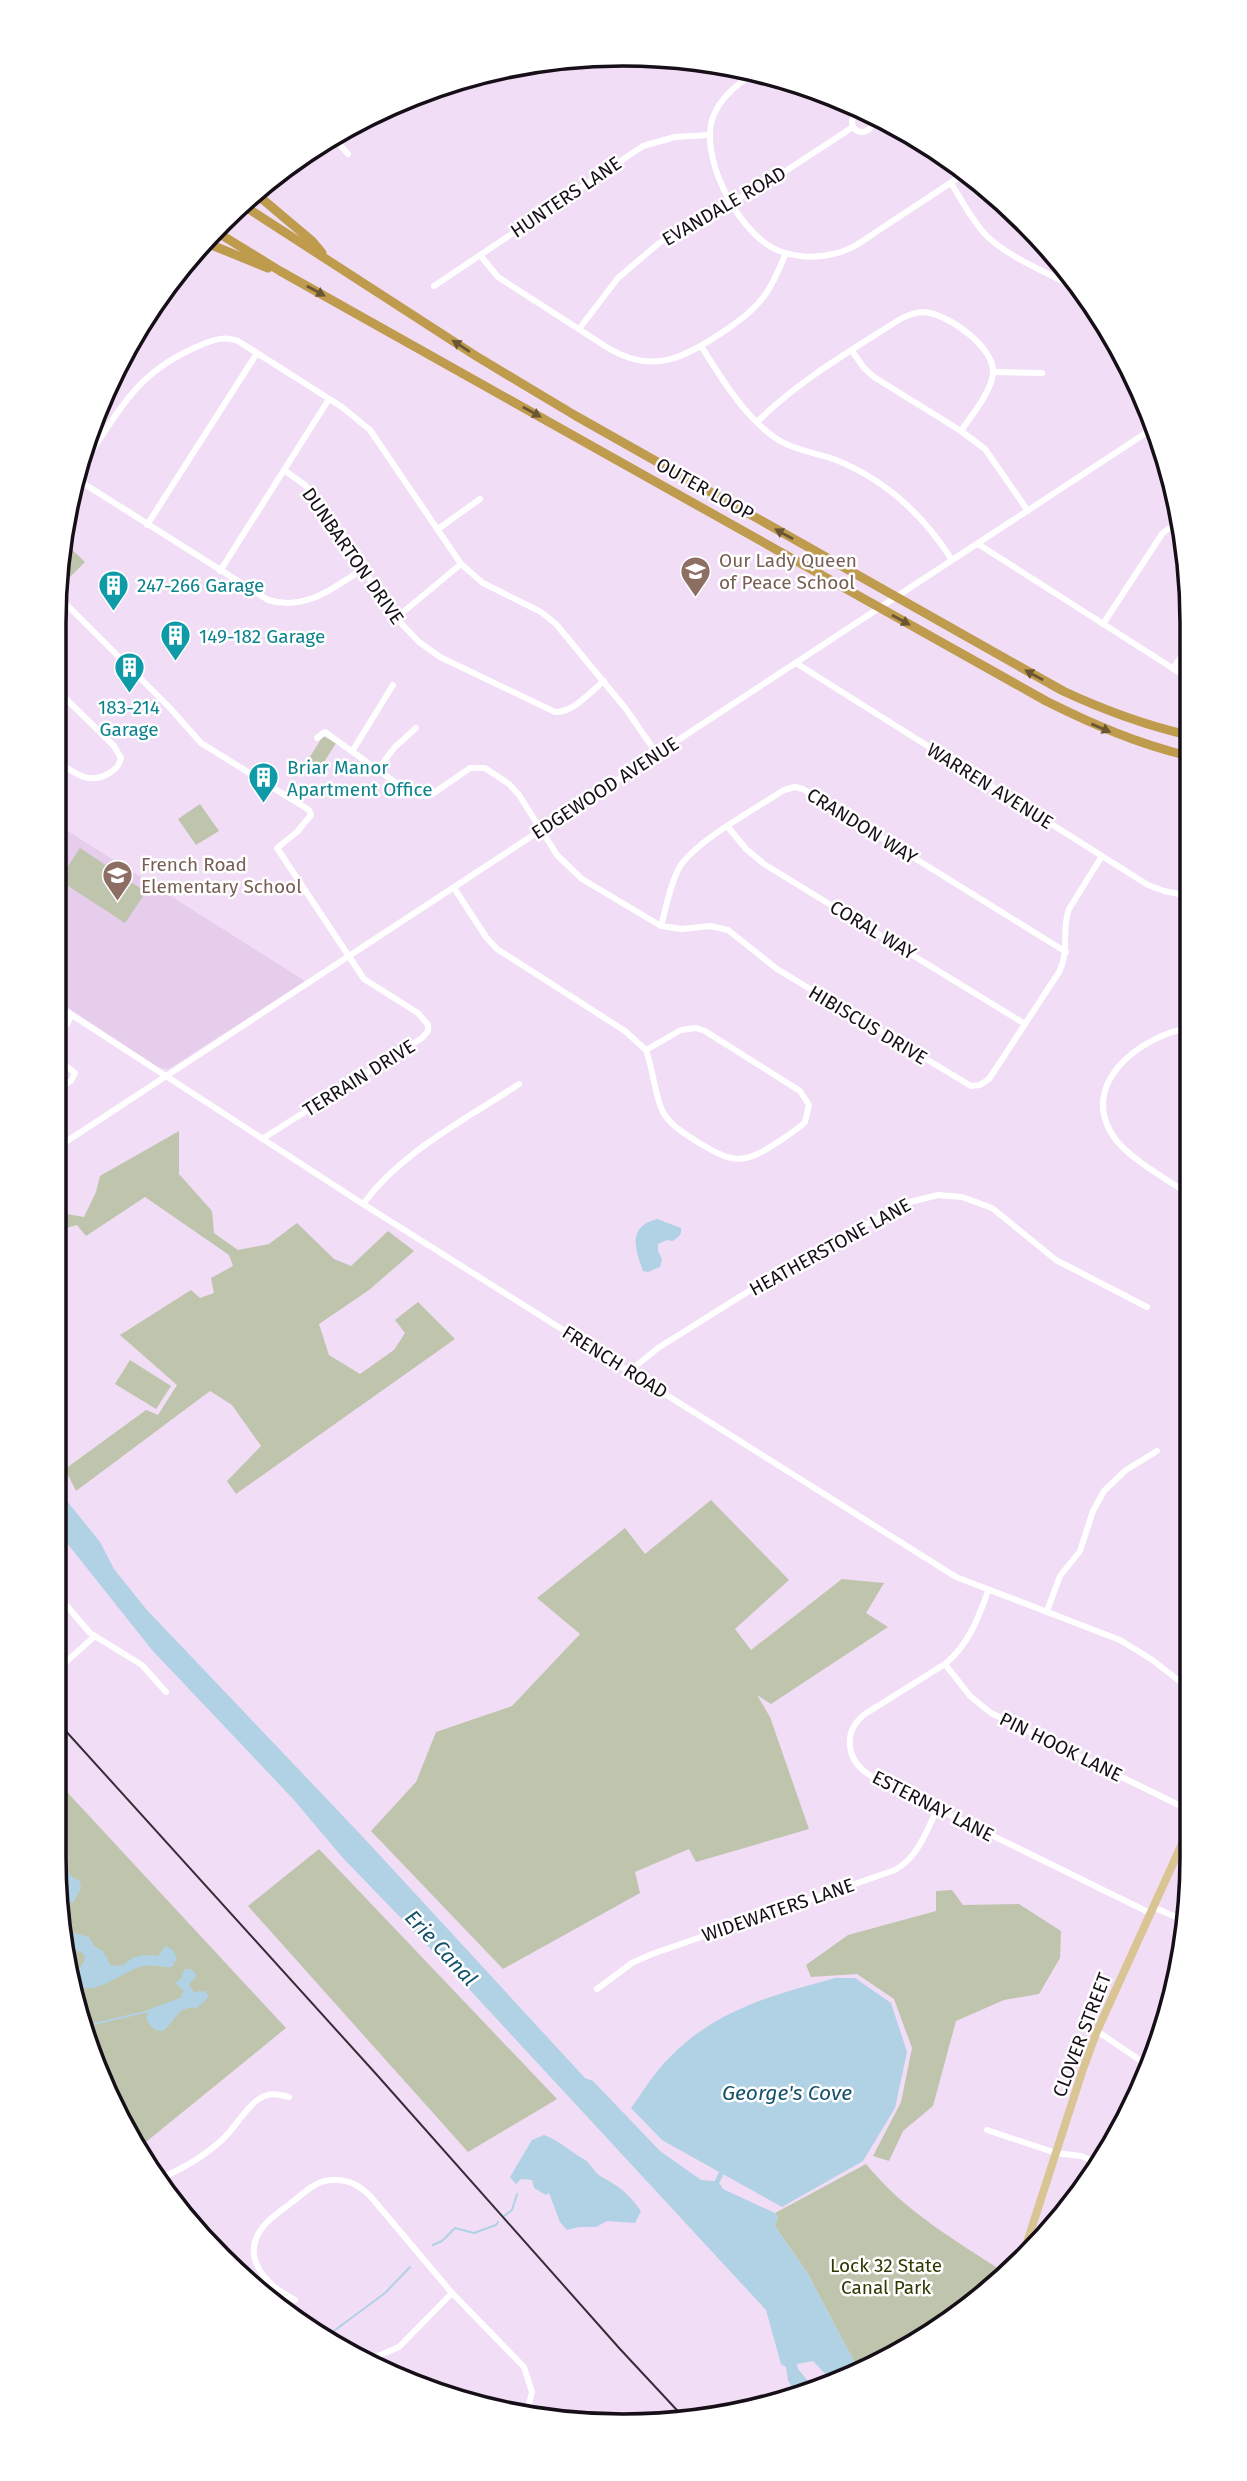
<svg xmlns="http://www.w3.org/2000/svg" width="1247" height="2481" viewBox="0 0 1247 2481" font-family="'Fira Sans',sans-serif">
  <rect width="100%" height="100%" fill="#f1ddf6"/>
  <polygon fill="#e6cdeb" points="55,823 305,981 172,1067 167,1069 158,1067 55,999"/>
  <g fill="#bfc5ad">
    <polygon points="66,544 85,562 65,582 57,575 62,548"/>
    <polygon points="323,736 336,743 321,767 308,760"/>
    <polygon points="200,804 219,831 196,845 178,819"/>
    <polygon points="80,848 146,892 125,923 59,880"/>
    <polygon points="179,1131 179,1174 212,1211 214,1233 238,1250 269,1244 297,1223 334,1259 351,1266 388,1231 414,1251 369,1290 319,1324 329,1355 360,1374 394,1350 405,1333 395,1320 418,1302 455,1339 236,1494 227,1481 261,1446 232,1405 210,1391 76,1491 65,1469 146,1410 158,1415 177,1385 120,1335 191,1290 200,1298 214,1293 211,1278 233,1266 229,1255 145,1197 86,1236 77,1225 55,1231 55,1212 84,1217 96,1192 100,1176"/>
    <polygon points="130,1360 171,1386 156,1409 115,1384"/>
    <polygon points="711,1500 789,1580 735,1629 751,1650 842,1579 884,1583 866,1613 888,1627 771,1704 757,1695 770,1717 809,1829 696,1862 689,1849 635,1872 640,1893 503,1969 371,1831 416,1782 436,1732 512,1706 580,1634 537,1598 625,1528 645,1554"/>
    <polygon points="54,1778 286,2028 141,2146 85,2041 54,1857"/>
    <polygon points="319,1849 557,2099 468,2152 248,1906"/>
    <polygon points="952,1890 963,1905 1019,1904 1061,1931 1060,1958 1039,1994 1004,2000 956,2021 933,2106 903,2131 889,2161 873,2156 901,2102 912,2048 894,1999 857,1974 811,1977 806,1965 848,1935 936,1911 936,1891"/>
    <path d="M866 2164C904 2211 956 2241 1007 2274L875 2368 860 2373 808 2274 775 2226 778 2217 775 2213Z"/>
  </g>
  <g fill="#b0d2e4">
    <path d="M657 1219 681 1228C682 1235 678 1237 673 1241L667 1240 658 1244V1251L662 1259 660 1267 648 1272 643 1271C635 1248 627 1227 657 1219Z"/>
    <polygon points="55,1486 100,1542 114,1569 146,1609 362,1836 585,2078 593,2081 660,2151 701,2180 715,2181 720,2184 723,2189 775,2213 778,2217 775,2226 808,2274 860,2373 832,2381 813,2361 797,2364 798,2369 813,2387 796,2392 788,2381 786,2367 781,2364 766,2310 456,1975 342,1857 294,1800 152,1650 55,1528"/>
    <polygon points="55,1861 66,1869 72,1877 80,1881 81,1888 73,1903 67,1901 59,1889"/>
    <path d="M74 1933 89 1937 94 1946 103 1951 111 1966 123 1965 132 1958 142 1955 158 1956 165 1946 173 1950 177 1958 172 1967C163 1968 154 1964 144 1966 122 1970 100 1996 75 1986L74 1976 84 1962 85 1956 80 1951 70 1952 67 1934Z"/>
    <path d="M186 1969H191L197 1975 189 1985 194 1992 205 1991 209 1997 197 2008C177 2005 176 2021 163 2031L155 2030 149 2024 146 2018 150 2009 180 1998 184 1991 175 1983 182 1978V1973Z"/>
    <path d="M835 1978H855L891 2003 907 2052 895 2108 863 2161 782 2207 662 2140 631 2108C643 2092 655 2071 670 2057 717 2009 773 1995 835 1978Z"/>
    <path d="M544 2135C560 2141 571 2152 585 2160 591 2164 594 2172 600 2176 619 2186 628 2193 641 2211L635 2223 607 2221 596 2227H579L567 2230 560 2222 549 2193 546 2195 534 2188 532 2180 521 2179 516 2184 510 2177 532 2140Z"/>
  </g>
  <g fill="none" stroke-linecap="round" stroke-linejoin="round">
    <g stroke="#b0d2e4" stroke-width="2">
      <polyline points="82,2027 149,2011"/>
      <polyline points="504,2216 512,2210 517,2194"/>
      <polyline points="433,2245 442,2241 455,2228 474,2233 496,2225 498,2222"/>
      <polyline points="323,2339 385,2293 410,2267"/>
    </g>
    <polyline stroke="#b0d2e4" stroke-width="5" points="717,2182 722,2172"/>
    <g stroke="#fff" stroke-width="6">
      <path d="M757 71C739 83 721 96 713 117 699 156 736 227 771 247 789 257 813 259 833 254 852 251 869 236 885 226 912 208 939 191 965 173"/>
      <circle cx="862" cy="122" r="10"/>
      <polyline points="332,136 348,154"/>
      <path d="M951 183C961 199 971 219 984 233 1006 257 1054 276 1083 291"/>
      <path d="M480 255 498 277 608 348C653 375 683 358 723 332 739 321 756 309 767 292 775 280 780 267 786 253"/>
      <polyline points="434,286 643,146 675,137 709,135"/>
      <polyline points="579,329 618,278 659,243 775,178 853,127"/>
      <path d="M701 346C722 379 746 420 780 441 797 451 818 453 836 460 886 480 924 516 952 560"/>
      <polyline points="852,351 864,368 874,377 961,431 985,449 1028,511"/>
      <polyline points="993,372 1042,373"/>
      <path d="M758 421C801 379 852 350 902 318 909 315 916 312 923 312 947 313 995 347 993 373 991 393 972 414 961 431"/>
      <path d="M284 470 305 485 311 492 396 618 419 642 440 657 555 712C573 713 590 692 604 681"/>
      <polyline points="147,525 257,353"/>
      <polyline points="438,529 480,499"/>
      <polyline points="978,544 1188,678"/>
      <path d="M361 570C332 589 305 611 268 600L86 485 81 480 80 471C86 458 95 446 103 434 130 392 149 368 196 347 211 341 223 335 238 341L342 407 370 430 461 564 483 583 541 612 556 624 626 709 657 754"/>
      <polyline points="220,571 329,399"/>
      <polyline points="55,593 169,707 201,743 309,810 311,815 297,832 277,848 364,979 418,1013 428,1025 428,1031 422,1038 262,1139"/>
      <polyline points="396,618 461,564"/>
      <polyline points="1103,624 1162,534 1180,519"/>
      <polyline points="796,663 1148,885 1164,891 1189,896"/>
      <polyline points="1173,669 1188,646"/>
      <path d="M317 738 325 732 403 788 420 796 431 795 470 768H485L509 784 519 795 557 855 582 879 661 926 682 929 710 926 728 930 777 969 971 1086 980 1085 989 1079 1059 972C1070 951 1061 931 1069 909L1102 856"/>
      <polyline points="353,750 393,685"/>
      <path d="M55 760C73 772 90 787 111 772 117 768 119 765 121 758L114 746 55 688"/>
      <polyline points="378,769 395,747 416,728"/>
      <polyline points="728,827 746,849 764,864 1025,1024"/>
      <polyline points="454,888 486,937 497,949 625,1031 646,1050"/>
      <path d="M661 926C666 907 670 885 679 868 695 841 757 808 784 790L795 787 803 789 1066 952"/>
      <polyline points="55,1004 363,1204 956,1577 1120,1640 1151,1659 1191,1690"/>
      <path d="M696 1028 705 1031 800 1091 809 1105 805 1122C797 1130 787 1136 778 1142 742 1166 732 1163 696 1141 684 1133 670 1125 663 1112 655 1097 653 1069 646 1050L681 1030Z"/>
      <path d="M1189 1028C1139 1036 1075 1086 1116 1140 1133 1161 1168 1180 1190 1195"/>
      <polyline points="55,1044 72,1015"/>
      <polyline points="55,1090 71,1081 75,1073 55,1057"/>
      <polyline points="55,1149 1155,427"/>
      <path d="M363 1204C402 1151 465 1120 519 1084"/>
      <polyline points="632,1373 637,1365 658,1348 797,1261 891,1211 910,1202 938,1195 962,1197 992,1208 1056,1260 1147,1307"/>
      <path d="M988 1591C978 1619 969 1644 945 1664L865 1714C842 1732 846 1761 871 1776L1150 1913"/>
      <polyline points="55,1592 90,1633 142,1665 166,1692"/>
      <polyline points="1047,1611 1060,1576 1080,1551 1093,1511 1104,1491 1126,1470 1157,1451"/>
      <polyline points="945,1664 970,1696 991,1713 1191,1811"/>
      <polyline points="54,1668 58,1669 95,1636"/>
      <polyline points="1153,1907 1187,1922"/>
      <path d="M597 1989 632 1963 652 1954 895 1870C918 1857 926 1832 937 1810"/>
      <polyline points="1097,2031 1150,2067"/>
      <polyline points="987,2130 1056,2153 1081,2156 1096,2162"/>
      <path d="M158 2179C183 2169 205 2156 224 2138 238 2124 249 2101 267 2095 274 2093 282 2095 289 2097"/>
      <path d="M295 2300C269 2287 239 2259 262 2228 269 2218 281 2211 291 2203 304 2193 316 2180 333 2180 349 2179 361 2186 371 2197L452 2293 524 2367 532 2392 529 2404 523 2416"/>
      <polyline points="366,2361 399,2347 452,2293"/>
    </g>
    <polyline stroke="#d9c494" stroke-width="8" points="1020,2264 1082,2072 1097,2031 1191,1824"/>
    <g stroke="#bf9c4d" stroke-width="9">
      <polyline points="254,192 312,241 322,253"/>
      <path d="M241 204 476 356 576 416 1063 691C1104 710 1144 725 1188 735"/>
      <path d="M215 231 280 271 1046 701C1094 725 1136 743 1188 756"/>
      <polyline points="204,242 268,268"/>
    </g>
    <polyline stroke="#362d38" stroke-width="2" points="54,1718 377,2075 620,2349 688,2422"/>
  </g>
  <defs><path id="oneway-solid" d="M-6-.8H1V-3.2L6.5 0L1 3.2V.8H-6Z" transform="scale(1.75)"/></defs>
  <g fill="#6a5632">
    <use href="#oneway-solid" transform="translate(316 291) rotate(29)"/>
    <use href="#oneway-solid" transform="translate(461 346) rotate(-147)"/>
    <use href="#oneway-solid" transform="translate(532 412) rotate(29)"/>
    <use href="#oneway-solid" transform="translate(784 534) rotate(-151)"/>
    <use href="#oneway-solid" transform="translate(901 620) rotate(29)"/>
    <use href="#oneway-solid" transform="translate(1034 675) rotate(-151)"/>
    <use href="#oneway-solid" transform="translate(1101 728) rotate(23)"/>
  </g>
  <defs>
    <symbol id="school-pin" viewBox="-11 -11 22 30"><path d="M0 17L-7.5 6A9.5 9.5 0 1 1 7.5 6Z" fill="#8d6e63" stroke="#fff"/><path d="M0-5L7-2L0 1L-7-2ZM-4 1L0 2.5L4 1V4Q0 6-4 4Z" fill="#fff"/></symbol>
    <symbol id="building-pin" viewBox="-11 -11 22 30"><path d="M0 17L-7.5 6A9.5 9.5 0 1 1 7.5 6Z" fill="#0f9aa8" stroke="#fff"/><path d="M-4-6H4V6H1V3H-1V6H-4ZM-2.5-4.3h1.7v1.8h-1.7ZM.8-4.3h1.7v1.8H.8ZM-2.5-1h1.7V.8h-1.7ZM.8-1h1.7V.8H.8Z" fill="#fff"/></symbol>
  </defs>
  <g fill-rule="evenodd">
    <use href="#school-pin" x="678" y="554" width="35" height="47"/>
    <use href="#building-pin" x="96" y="568" width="35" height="47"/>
    <use href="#building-pin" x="158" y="618" width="35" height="47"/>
    <use href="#building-pin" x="112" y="650" width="35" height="47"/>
    <use href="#building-pin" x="246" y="760" width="35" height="47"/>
    <use href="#school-pin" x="100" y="858" width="35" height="47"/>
  </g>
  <g text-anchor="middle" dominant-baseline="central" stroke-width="5" stroke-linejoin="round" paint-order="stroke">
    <g font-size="19" fill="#160f17" stroke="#fff">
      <text transform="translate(566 197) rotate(-34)">HUNTERS LANE</text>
      <text transform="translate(724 206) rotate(-30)">EVANDALE ROAD</text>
      <text transform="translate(705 489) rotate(29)">OUTER LOOP</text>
      <text transform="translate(353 556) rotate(55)">DUNBARTON DRIVE</text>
      <text transform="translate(990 786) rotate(32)">WARREN AVENUE</text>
      <text transform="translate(605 788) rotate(-33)">EDGEWOOD AVENUE</text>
      <text transform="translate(862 826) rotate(32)">CRANDON WAY</text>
      <text transform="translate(873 930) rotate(31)">CORAL WAY</text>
      <text transform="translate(868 1025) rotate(31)">HIBISCUS DRIVE</text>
      <text transform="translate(359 1078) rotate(-32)">TERRAIN DRIVE</text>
      <text transform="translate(830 1247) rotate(-29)">HEATHERSTONE LANE</text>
      <text transform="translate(615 1362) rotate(32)">FRENCH ROAD</text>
      <text transform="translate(1061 1747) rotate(26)">PIN HOOK LANE</text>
      <text transform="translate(933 1806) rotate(27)">ESTERNAY LANE</text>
      <text transform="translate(778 1910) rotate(-19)">WIDEWATERS LANE</text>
      <text transform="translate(1082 2035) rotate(-69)">CLOVER STREET</text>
    </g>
    <g font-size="19" fill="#785e54" stroke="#fff" text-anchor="start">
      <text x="719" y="560">Our Lady Queen<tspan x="719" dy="22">of Peace School</tspan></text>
      <text x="141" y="864">French Road<tspan x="141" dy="22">Elementary School</tspan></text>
    </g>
    <g font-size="19" fill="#0d838f" stroke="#fff" text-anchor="start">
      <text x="137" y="585">247-266 Garage</text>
      <text x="199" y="636">149-182 Garage</text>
      <text x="129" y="707" text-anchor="middle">183-214<tspan x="129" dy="22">Garage</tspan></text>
      <text x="287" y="767">Briar Manor<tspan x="287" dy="22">Apartment Office</tspan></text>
    </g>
    <g font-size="19" fill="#2f3802" stroke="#fff">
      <text x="886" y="2265">Lock 32 State<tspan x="886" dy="22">Canal Park</tspan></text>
    </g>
    <g font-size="21" font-style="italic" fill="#14526b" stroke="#fff">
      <text transform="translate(441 1948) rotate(47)">Erie Canal</text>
      <text x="787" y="2093">George's Cove</text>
    </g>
  </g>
  <path d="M0 0H1247V2481H0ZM623 66H623A557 557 0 0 1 1180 623V1857A557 557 0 0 1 623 2414H623A557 557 0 0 1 66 1857V623A557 557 0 0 1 623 66Z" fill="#fff" fill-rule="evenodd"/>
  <path fill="none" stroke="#160f17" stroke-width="3.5" d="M623 66H623A557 557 0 0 1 1180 623V1857A557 557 0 0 1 623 2414H623A557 557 0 0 1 66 1857V623A557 557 0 0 1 623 66Z"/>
</svg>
